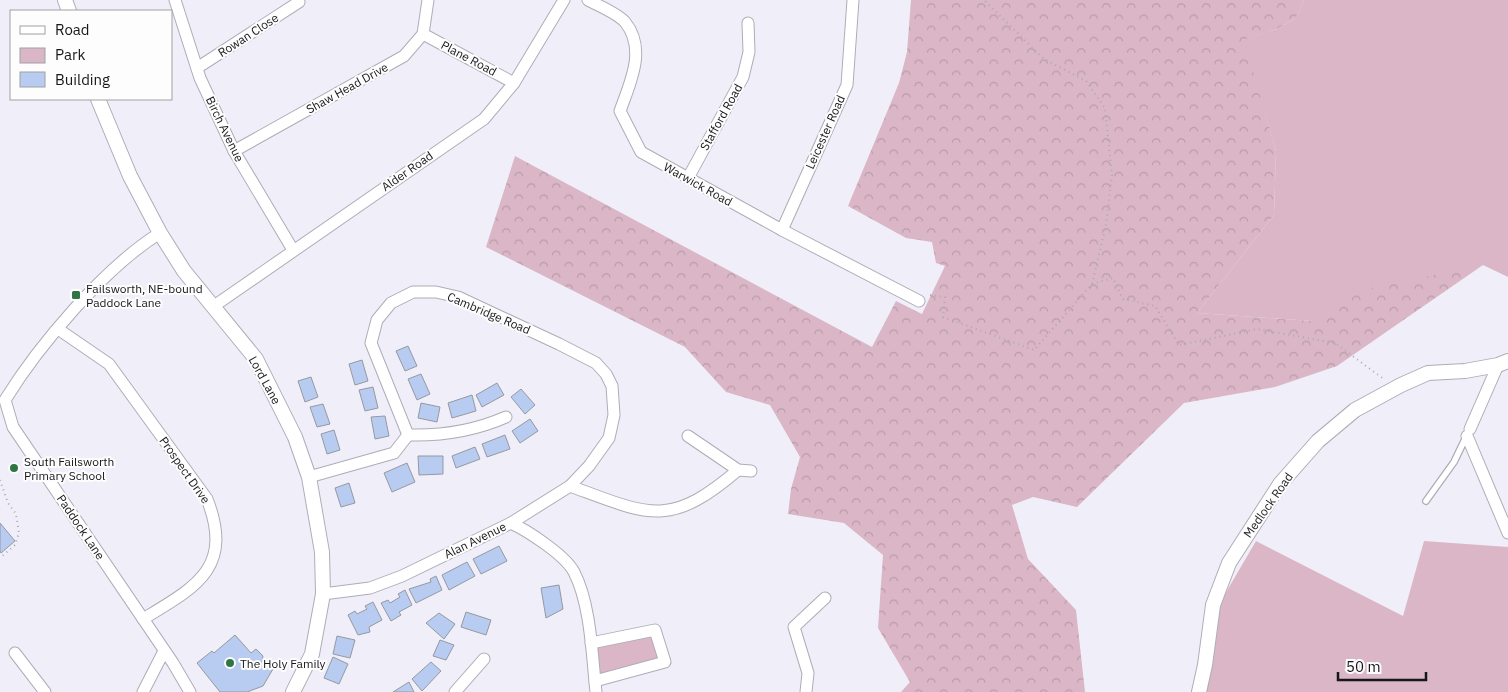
<svg xmlns="http://www.w3.org/2000/svg" width="1508" height="692" viewBox="0 0 1508 692" font-family="'IBM Plex Sans',sans-serif">
  <defs>
    <pattern id="forest-crowns" width="20" height="18" patternUnits="userSpaceOnUse" patternTransform="scale(1.25)"><rect width="20" height="18" fill="#dab6c7"/><path d="M2 6a3 3 0 1 1 6 0M12 15a3 3 0 1 1 6 0" fill="none" stroke="#ba9caa"/></pattern>
  </defs>
  <rect width="100%" height="100%" fill="#f0eff9"/>
  <g fill="#dab6c7">
    <polygon points="1304,0 1508,0 1508,277 1483,265 1313,321 1197,313 1274,215 1276,151 1243,40 1277,29 1296,18"/>
    <polygon points="1256,541 1403,616 1424,541 1508,547 1508,692 1205,692 1218,606"/>
    <polygon points="652,635 661,656 653,662 596,677 593,646"/>
  </g>
  <polygon fill="url(#forest-crowns)" points="911,0 1304,0 1296,18 1277,29 1244,40 1276,151 1274,215 1197,313 1313,321 1366,289 1483,265 1337,366 1275,387 1184,403 1077,507 1033,497 1012,505 1028,559 1076,610 1085,692 901,692 910,682 878,628 883,555 844,523 788,514 791,489 800,457 770,405 726,392 685,347 486,247 515,156 872,347 896,301 922,314 945,266 936,263 932,242 906,238 848,206 899,83 907,52"/>
  <g fill="#b8cbf0" stroke="#9599a1">
    <polygon points="408,346 417,366 405,371 396,351"/>
    <polygon points="362,360 368,381 355,385 349,364"/>
    <polygon points="421,374 430,394 417,400 408,379"/>
    <polygon points="311,377 318,397 305,402 298,381"/>
    <polygon points="497,383 504,395 482,407 476,395"/>
    <polygon points="373,387 378,408 365,411 359,390"/>
    <polygon points="521,389 535,405 525,414 511,397"/>
    <polygon points="472,395 476,411 452,418 448,403"/>
    <polygon points="421,403 440,407 437,422 418,418"/>
    <polygon points="323,404 330,424 317,427 310,407"/>
    <polygon points="385,416 389,436 375,439 371,417"/>
    <polygon points="530,419 538,431 520,443 512,431"/>
    <polygon points="334,430 340,450 327,454 321,434"/>
    <polygon points="505,435 510,449 487,457 482,444"/>
    <polygon points="475,447 480,459 456,468 452,456"/>
    <polygon points="418,456 443,456 443,474 419,475"/>
    <polygon points="407,463 415,482 392,492 384,473"/>
    <polygon points="349,483 355,503 341,507 335,488"/>
    <polygon points="0,523 15,541 1,553 0,551"/>
    <polygon points="499,546 507,561 481,574 473,559"/>
    <polygon points="467,562 475,576 449,590 442,575"/>
    <polygon points="436,576 442,590 416,603 409,589 431,582 430,579"/>
    <polygon points="559,585 563,609 546,618 541,588"/>
    <polygon points="405,590 412,605 399,612 401,615 391,621 381,603 388,600 390,603 400,597 398,594"/>
    <polygon points="373,602 382,620 369,627 370,632 358,635 348,615 355,611 357,614 367,609 365,606"/>
    <polygon points="466,612 491,620 486,635 461,627"/>
    <polygon points="439,613 455,624 444,639 426,623"/>
    <polygon points="235,635 251,653 256,649 263,656 262,662 273,669 263,686 247,692 220,692 197,663 212,651 214,653"/>
    <polygon points="337,636 355,640 350,658 333,654"/>
    <polygon points="440,640 454,645 446,660 433,656"/>
    <polygon points="333,657 348,664 339,684 324,678"/>
    <polygon points="431,662 441,671 422,691 412,679"/>
    <polygon points="409,682 414,692 393,692"/>
  </g>
  <g fill="none" stroke-linecap="round" stroke-linejoin="round">
    <defs>
      <polyline id="service" points="1426,501 1454,462 1466,437"/>
      <g id="minor">
        <polyline points="175,0 200,78 234,151 293,250"/>
        <path d="M588 0C599 6 617 13 625 22 647 49 630 83 620 111L641 152 782 230 919 301"/>
        <polyline points="423,34 514,83"/>
        <polyline points="197,68 299,2"/>
        <polyline points="234,151 404,56 423,34 428,0"/>
        <polyline points="688,178 743,77 749,52 748,23"/>
        <polyline points="782,230 847,85 853,0"/>
        <path d="M160 233C105 267 39 345 5 400L13 427 173 663 190 692"/>
        <polyline points="214,306 484,119 514,83 564,0"/>
        <path d="M58 329 109 364 207 499C234 568 196 587 143 619"/>
        <polyline points="1470,429 1498,365"/>
        <path d="M408 435C443 436 474 431 506 417"/>
        <polyline points="688,436 738,470 751,471"/>
        <polyline points="1467,436 1508,533"/>
        <polyline points="309,477 394,453 408,435 371,343 377,320 391,303 413,292 436,292 458,297 559,344 596,363 606,374 612,386 614,415 609,438 589,466 570,486 511,523"/>
        <path d="M570 486C649 515 669 529 738 470"/>
        <path d="M323 594 370 588 402 576 511 523C528 531 565 555 574 572 591 605 592 656 596 692"/>
        <polyline points="591,643 655,630 665,662 595,681"/>
        <polyline points="15,653 45,692"/>
        <polyline points="143,692 164,651"/>
        <polyline points="455,692 484,659"/>
        <polyline points="806,692 808,673 794,627 825,598"/>
      </g>
      <g id="tertiary">
        <polyline points="65,0 69,11"/>
        <polyline points="98,99 130,176 160,233 184,271 256,359 295,437 309,477 322,552 323,594 312,654 293,692"/>
        <polyline points="1199,692 1205,665 1213,605 1229,563 1280,484 1318,441 1355,410 1401,385 1428,373 1465,371 1498,365 1508,361"/>
      </g>
    </defs>
    <use href="#service" stroke="#aeadb7" stroke-width="8"/>
    <use href="#minor" stroke="#aeadb7" stroke-width="13"/>
    <use href="#tertiary" stroke="#aeadb7" stroke-width="16"/>
    <g stroke="#abaab2" stroke-width="2" stroke-dasharray="1 4" stroke-linecap="butt">
      <polyline points="1092,284 1113,278 1123,299 1155,306 1179,345 1257,329 1335,343 1385,380"/>
      <polyline points="930,295 945,297 943,317 1034,350 1092,284 1106,225 1112,175 1105,108 1086,81 1044,59 984,0"/>
      <polyline points="0,480 8,503 16,514 19,533 15,545 0,558"/>
    </g>
    <use href="#service" stroke="#fff" stroke-width="5.5"/>
    <use href="#minor" stroke="#fff" stroke-width="11"/>
    <use href="#tertiary" stroke="#fff" stroke-width="14"/>
  </g>
  <g fill="#2e7644" stroke="#fdfdfd" stroke-width="2">
    <rect x="71" y="290" width="10" height="10" rx="2.5"/>
    <circle cx="14" cy="468" r="5"/>
    <circle cx="230" cy="663" r="5"/>
  </g>
  <g text-anchor="middle" dominant-baseline="central" stroke-width="4" stroke-linejoin="round" paint-order="stroke">
    <g font-size="12" fill="#17161a" stroke="#fdfdfd">
      <text transform="translate(248 35) rotate(-33)">Rowan Close</text>
      <text transform="translate(469 58) rotate(28)">Plane Road</text>
      <text transform="translate(347 88) rotate(-29)">Shaw Head Drive</text>
      <text transform="translate(721 117) rotate(-61)">Stafford Road</text>
      <text transform="translate(225 129) rotate(64)">Birch Avenue</text>
      <text transform="translate(825 132) rotate(-66)">Leicester Road</text>
      <text transform="translate(407 171) rotate(-35)">Alder Road</text>
      <text transform="translate(698 184) rotate(29)">Warwick Road</text>
      <text transform="translate(489 313) rotate(23)">Cambridge Road</text>
      <text transform="translate(265 380) rotate(61)">Lord Lane</text>
      <text transform="translate(185 470) rotate(55)">Prospect Drive</text>
      <text transform="translate(1268 505) rotate(-55)">Medlock Road</text>
      <text transform="translate(81 527) rotate(56)">Paddock Lane</text>
      <text transform="translate(475 540) rotate(-26)">Alan Avenue</text>
    </g>
    <g font-size="12" fill="#17161a" stroke="#fdfdfd" text-anchor="start">
      <text x="86" y="288">Failsworth, NE-bound<tspan x="86" dy="14">Paddock Lane</tspan></text>
      <text x="24" y="461">South Failsworth<tspan x="24" dy="14">Primary School</tspan></text>
      <text x="240" y="663">The Holy Family</text>
    </g>
  </g>
  <rect x="10" y="10" width="162" height="90" fill="#fdfdfd" stroke="#a1a1a2"/>
  <rect x="20" y="26" width="25" height="8" fill="#ffffff" stroke="#a1a1a2"/>
  <text x="55" y="35" font-size="15" fill="#17161a">Road</text>
  <rect x="20" y="48" width="25" height="15" fill="#dab6c7" stroke="#a1a1a2"/>
  <text x="55" y="60" font-size="15" fill="#17161a">Park</text>
  <rect x="20" y="72" width="25" height="15" fill="#b8cbf0" stroke="#a1a1a2"/>
  <text x="55" y="85" font-size="15" fill="#17161a">Building</text>
  <path d="M1338 672v8h88v-8" fill="none" stroke="#17161a" stroke-width="2.5"/>
  <text x="1346" y="672" font-size="15" fill="#17161a" stroke="#fdfdfd" stroke-width="4" paint-order="stroke">50 m</text>
</svg>
